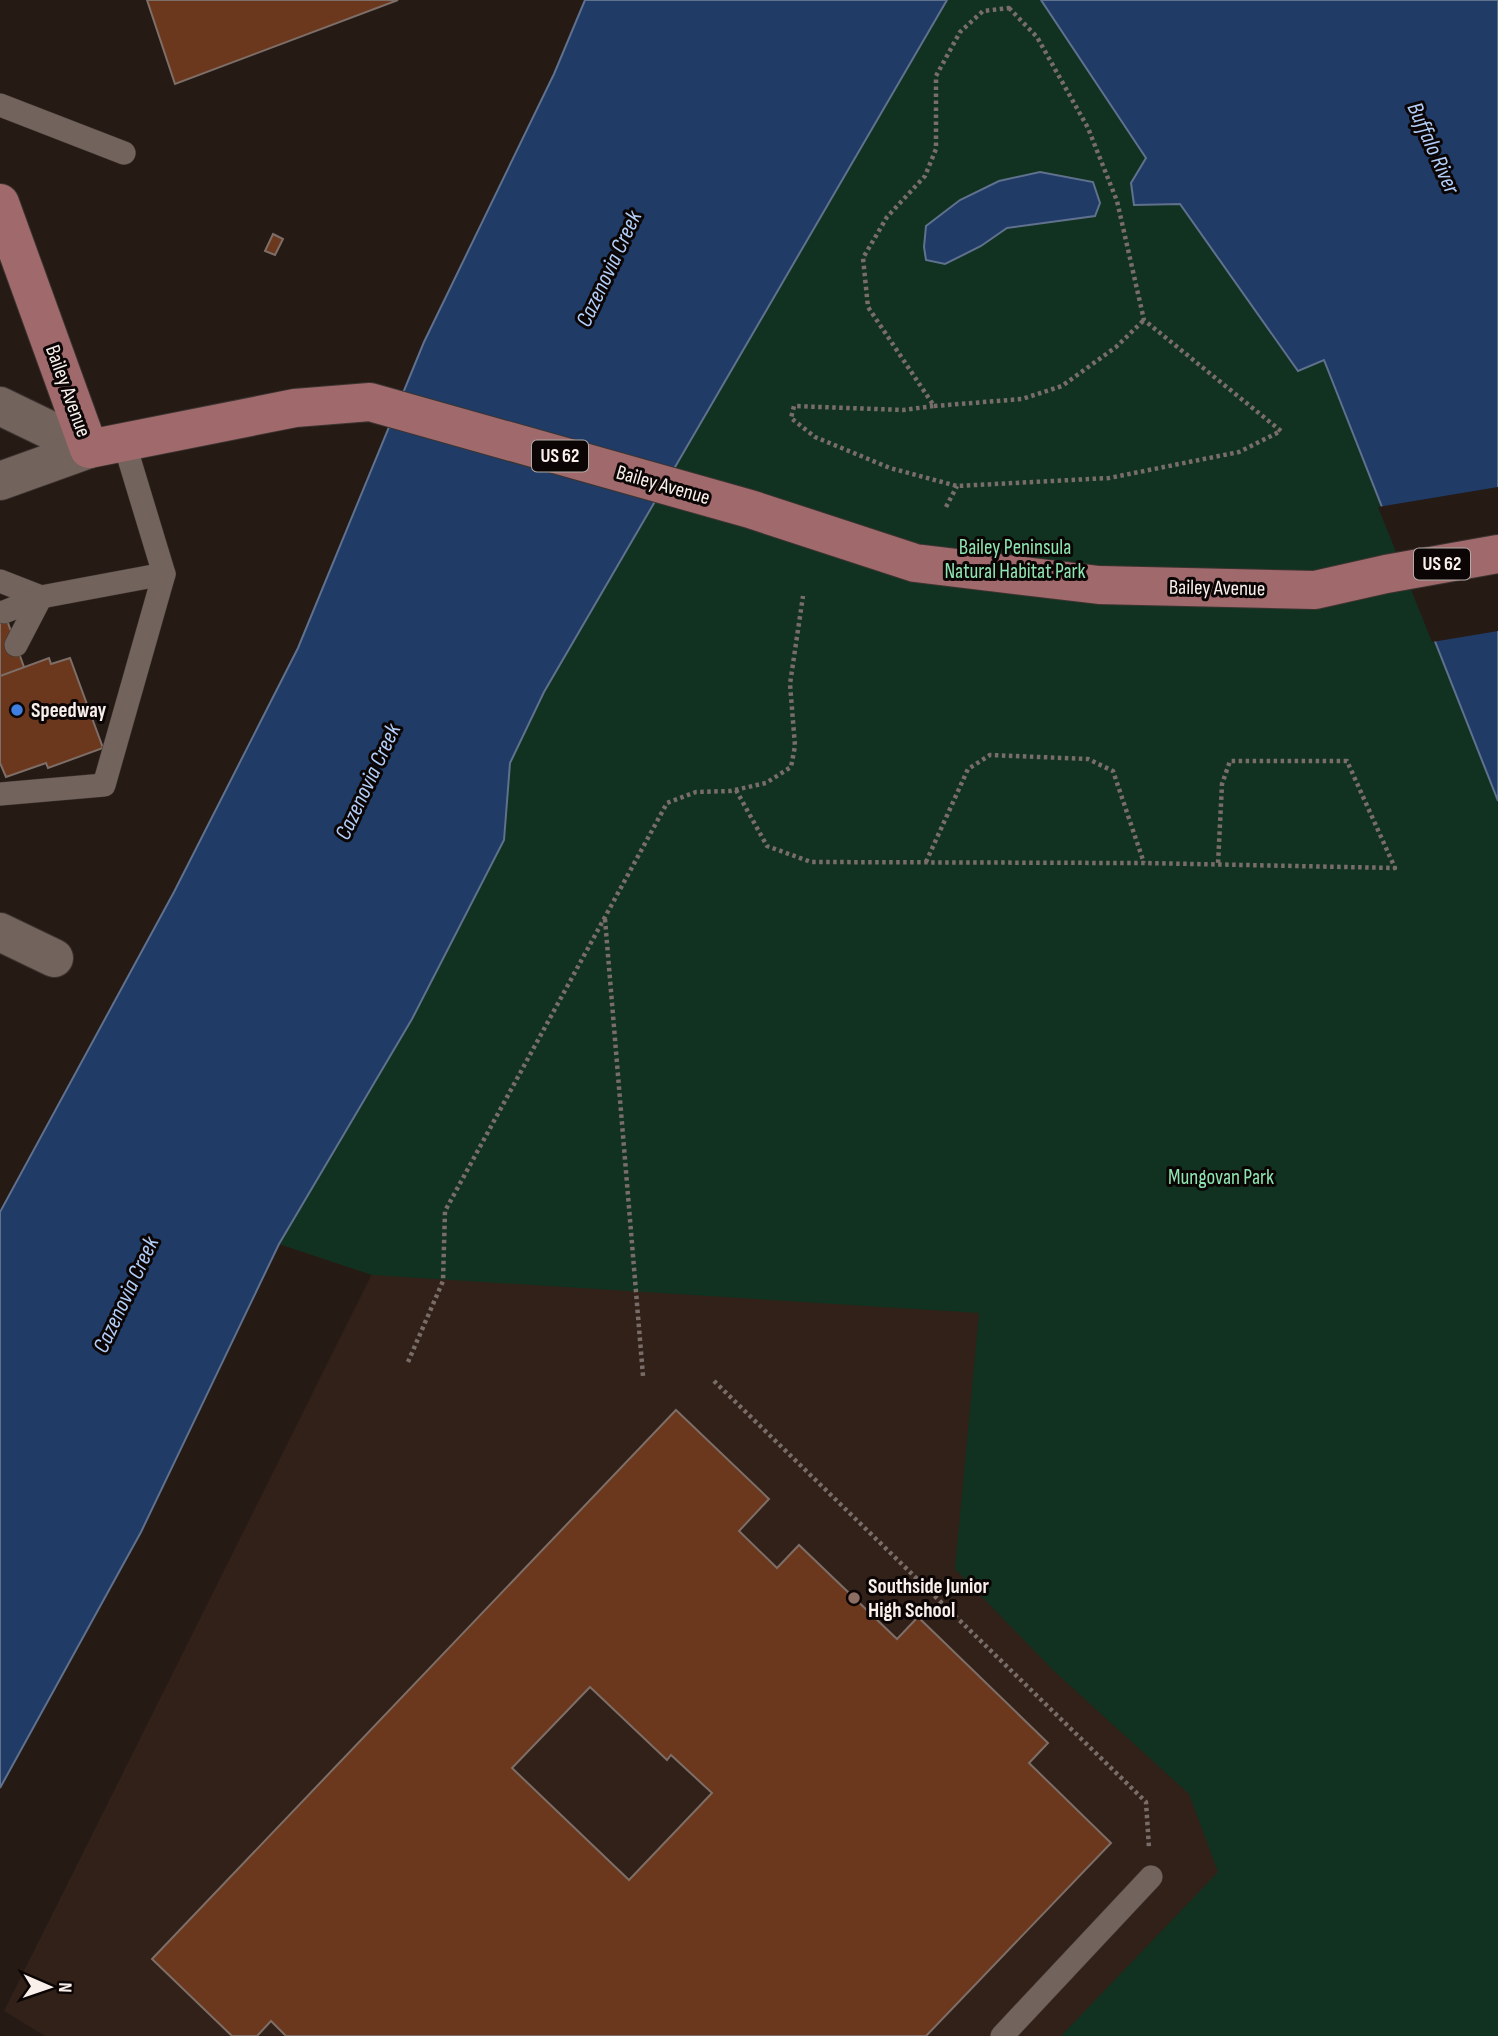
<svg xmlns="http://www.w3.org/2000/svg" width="1498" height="2036" viewBox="0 0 1498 2036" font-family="'Sofia Sans Condensed',sans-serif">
  <rect width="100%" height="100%" fill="#261a15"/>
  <polygon fill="#322118" points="510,763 889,898 1498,2036 45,2036 4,2011 371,1276 412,1019 504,840"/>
  <polygon fill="#113220" points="947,0 1041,0 1146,158 1131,183 1180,204 1297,371 1324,360 1498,801 1498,2036 1061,2036 1218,1872 1189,1794 1054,1671 955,1569 979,1313 372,1275 279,1244 412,1019 504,840 510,763 544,692"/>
  <g fill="#1f3b66" stroke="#60718e" stroke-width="2">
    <polygon points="585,0 947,0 544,692 510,763 504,840 412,1019 279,1244 141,1532 0,1788 0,1212 174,892 298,648 424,342 554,74"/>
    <polygon points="1041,0 1498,0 1498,801 1324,360 1298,371 1180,204 1134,205 1131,183 1146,158"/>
    <polygon points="1040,172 1093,182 1100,203 1095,216 1007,228 981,246 945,264 926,260 924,247 926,226 960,200 999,181"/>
  </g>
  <polygon fill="#261a15" points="1498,487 1498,631 1432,642 1378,507"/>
  <g fill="#6b381e" stroke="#7d6e67" stroke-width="2" fill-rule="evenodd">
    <polygon points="147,0 398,0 175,84"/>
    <polygon points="273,234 283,239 275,255 265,251"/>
    <polygon points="0,601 28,678 0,689"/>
    <polygon points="49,658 51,664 70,658 103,748 48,768 46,763 6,777 0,763 0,676"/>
    <path d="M676 1410 769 1499 739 1531 777 1568 799 1545 897 1639 918 1617 1048 1743 1029 1763 1111 1843 926 2036H286L271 2021 257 2036H232L152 1959ZM590 1687 667 1760 671 1755 712 1793 629 1880 512 1768Z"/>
  </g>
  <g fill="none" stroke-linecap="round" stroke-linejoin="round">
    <defs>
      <g id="service">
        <polyline points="0,105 124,153"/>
        <polyline points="0,581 41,597 164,574"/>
        <polyline points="4,612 41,597"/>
        <polyline points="16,645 41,597"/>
        <polyline points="0,794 104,785 164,574 124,442"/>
        <polyline points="1002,2036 1151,1877"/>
      </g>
      <g id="minor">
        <polyline points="0,406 89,449"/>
        <polyline points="0,932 54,958"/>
      </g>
      <polyline id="tertiary" points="0,481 89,449"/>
      <polyline id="primary" points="0,203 89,449 295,408 370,402 750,509 915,563 1099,585 1315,590 1386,574 1498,554"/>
    </defs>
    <use href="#service" stroke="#3d3431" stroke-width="24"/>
    <use href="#minor" stroke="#3d3431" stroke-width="40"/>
    <use href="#tertiary" stroke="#3d3431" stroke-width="40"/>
    <use href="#primary" stroke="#3d3431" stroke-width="40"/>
    <g stroke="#786d68" stroke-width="4.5" stroke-dasharray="3.5 3.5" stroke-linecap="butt">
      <polygon points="1009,8 1037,37 1088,128 1117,201 1144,320 1281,431 1239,452 1109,478 957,486 890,468 815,437 791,418 794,406 903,410 934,406 868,307 863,258 887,217 925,176 936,149 936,76 960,32 983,11"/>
      <polyline points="934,406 1022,399 1062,386 1116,347 1144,320"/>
      <polyline points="946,507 957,486"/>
      <polyline points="736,790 767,846 811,862 1128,863 1144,863 1395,868 1347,761 1230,761 1222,784 1218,864"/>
      <polyline points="926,862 968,769 990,755 1088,759 1113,771 1144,863"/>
      <polyline points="605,919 643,1376"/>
      <polyline points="408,1362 443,1281 445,1211 667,803 696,792 730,791 766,783 791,767 795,746 790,684 803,596"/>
      <polyline points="714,1381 1146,1802 1149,1848"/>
    </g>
    <use href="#service" stroke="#72635c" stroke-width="23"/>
    <use href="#minor" stroke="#72635c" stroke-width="38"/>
    <use href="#tertiary" stroke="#72635c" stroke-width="38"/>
    <use href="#primary" stroke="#a06a6c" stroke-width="38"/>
  </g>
  <circle fill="#3f7fe0" stroke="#0b0605" stroke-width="2.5" cx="17" cy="710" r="7"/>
  <circle fill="#8d6e63" stroke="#0b0605" stroke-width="2.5" cx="854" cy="1598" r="7"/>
  <g text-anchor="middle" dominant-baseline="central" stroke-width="6" stroke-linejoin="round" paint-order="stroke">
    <g fill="#0b0605" stroke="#b2aaa7" stroke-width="2">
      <rect x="532" y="440.5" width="56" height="31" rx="5"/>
      <rect x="1414" y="548.5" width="56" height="31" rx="5"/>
    </g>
    <g font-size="19" font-weight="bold" fill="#f9f0ec">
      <text x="560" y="456">US 62</text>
      <text x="1442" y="564">US 62</text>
    </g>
    <g font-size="21" fill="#f9f0ec" stroke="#0b0605">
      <text transform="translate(68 391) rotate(70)">Bailey Avenue</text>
      <text transform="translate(663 485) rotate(16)">Bailey Avenue</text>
      <text transform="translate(1217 588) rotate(1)">Bailey Avenue</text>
    </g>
    <g font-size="21" fill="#8ee6b2" stroke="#0b0605">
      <text x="1015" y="547">Bailey Peninsula<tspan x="1015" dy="24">Natural Habitat Park</tspan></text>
      <text x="1221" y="1177">Mungovan Park</text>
    </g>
    <g font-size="21" font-weight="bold" fill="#f9f0ec" stroke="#0b0605" text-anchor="start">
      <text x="31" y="710">Speedway</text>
      <text x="868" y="1586">Southside Junior<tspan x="868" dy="24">High School</tspan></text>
    </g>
    <g font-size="23" font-style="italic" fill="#b3cef9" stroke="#0b0605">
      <text transform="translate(1433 148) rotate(66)">Buffalo River</text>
      <text transform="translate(609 269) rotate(-65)">Cazenovia Creek</text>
      <text transform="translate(368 782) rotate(-65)">Cazenovia Creek</text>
      <text transform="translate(126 1295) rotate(-65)">Cazenovia Creek</text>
    </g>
  </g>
  <g transform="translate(49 1987) rotate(92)" stroke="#0b0605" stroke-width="5" paint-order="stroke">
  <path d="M0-5L12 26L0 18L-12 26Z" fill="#f9f0ec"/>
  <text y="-10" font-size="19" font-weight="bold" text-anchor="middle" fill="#f9f0ec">N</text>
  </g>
</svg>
